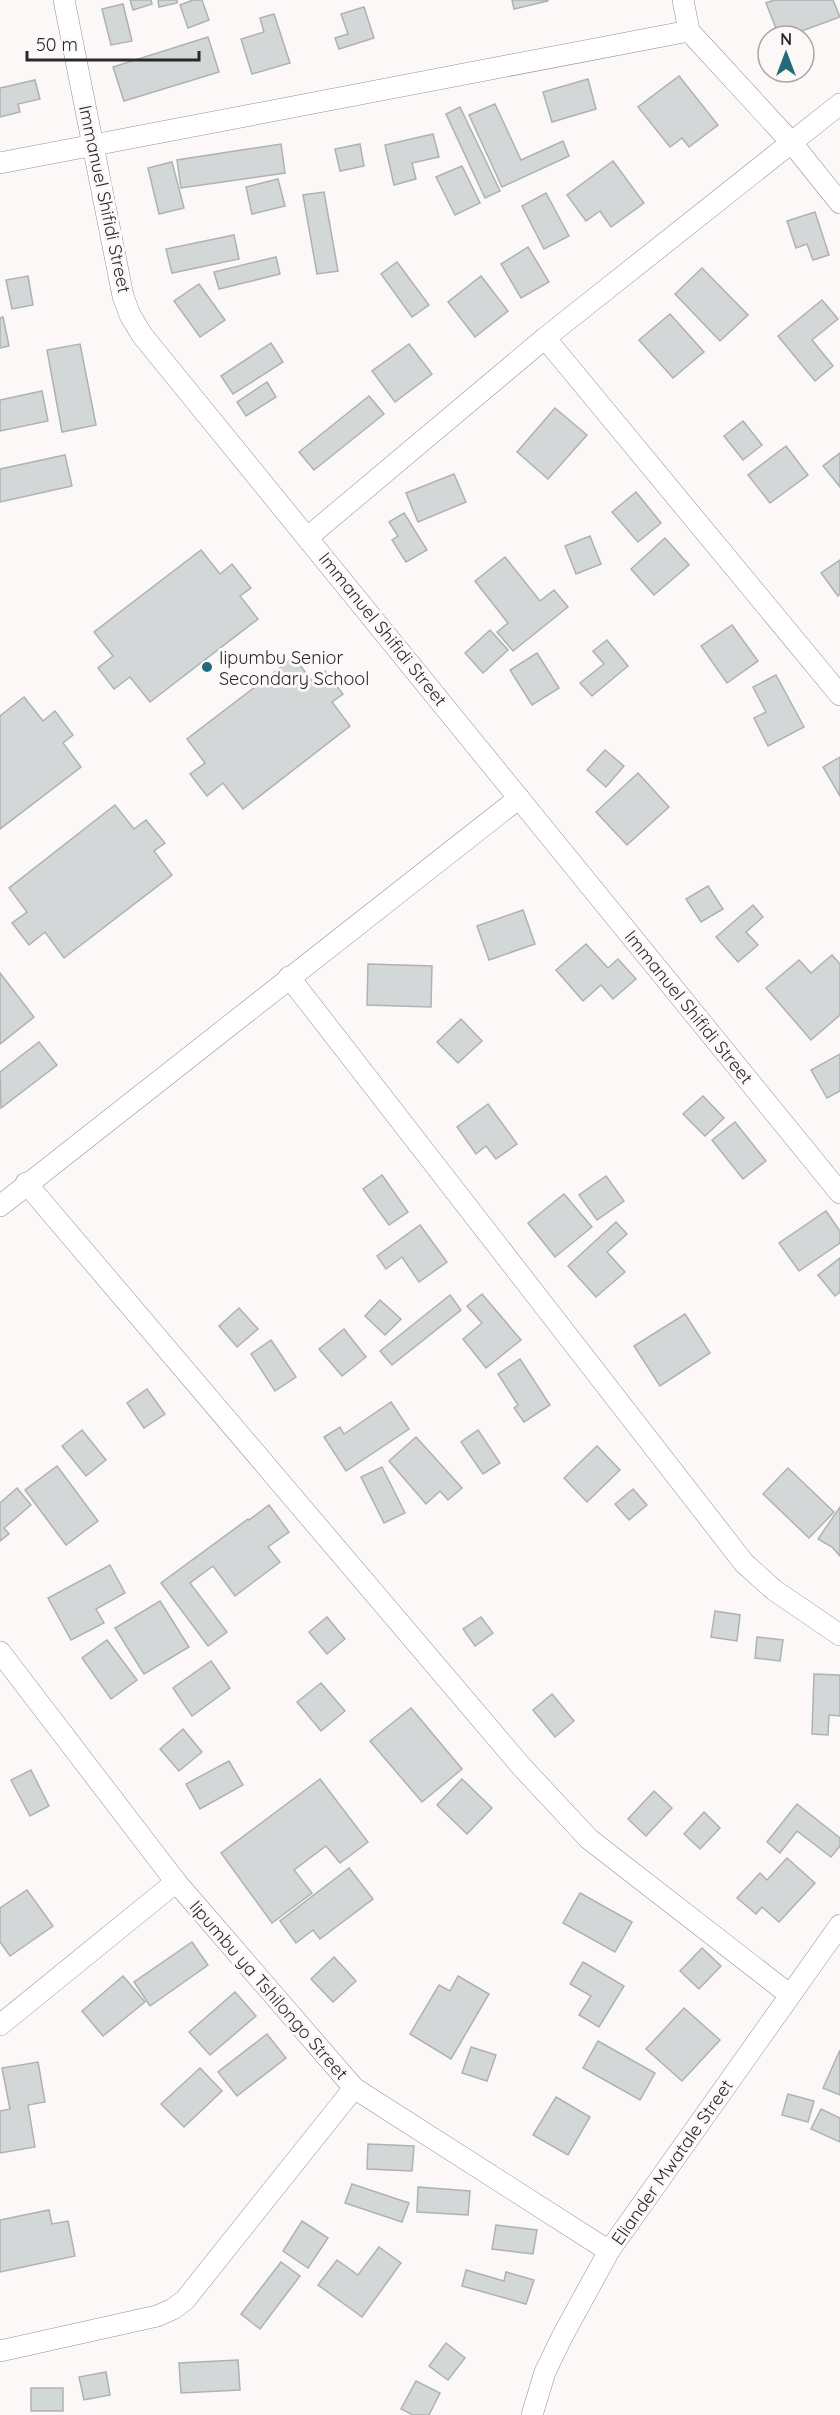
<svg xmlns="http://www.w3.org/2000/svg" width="840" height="2415" viewBox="0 0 840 2415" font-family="Quicksand,sans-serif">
  <rect width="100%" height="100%" fill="#fcf8f7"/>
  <g fill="#d3d7d8" stroke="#aeb2b3" stroke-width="1.5">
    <polygon points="130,0 151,0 152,4 133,10"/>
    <polygon points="158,0 177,0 177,3 159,7"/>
    <polygon points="193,0 202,0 209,20 188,28 180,5"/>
    <polygon points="512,0 548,0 548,1 514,9"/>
    <polygon points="774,0 833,0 840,17 788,36 779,36 766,3"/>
    <polygon points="123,4 132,41 111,45 102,9"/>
    <polygon points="364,7 374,38 339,49 335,38 348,34 341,14"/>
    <polygon points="274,14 290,63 252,74 241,39 264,32 260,18"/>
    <polygon points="208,37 219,72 124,101 113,67"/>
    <polygon points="679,76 718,125 689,147 682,138 670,147 638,107"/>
    <polygon points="588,79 596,109 552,122 543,92"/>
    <polygon points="35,80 40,99 18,104 20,112 0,117 0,88"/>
    <polygon points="495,104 521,160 563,141 569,156 502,187 469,115"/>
    <polygon points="460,107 500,191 485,198 446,114"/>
    <polygon points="433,134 439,157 412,163 416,179 394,185 385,145"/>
    <polygon points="281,144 285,173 181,188 177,160"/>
    <polygon points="360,144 364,166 340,171 335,149"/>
    <polygon points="613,161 644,203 611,227 600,211 586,221 567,195"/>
    <polygon points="172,162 184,208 159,214 148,168"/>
    <polygon points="462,166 480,203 455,215 436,177"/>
    <polygon points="278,179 285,206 252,214 246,187"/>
    <polygon points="324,192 338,271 317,274 303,195"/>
    <polygon points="546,193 569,236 544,249 522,206"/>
    <polygon points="815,212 829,255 813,260 807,244 796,248 787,221"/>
    <polygon points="234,235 239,259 172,273 166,249"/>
    <polygon points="528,247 549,282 521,298 501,264"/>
    <polygon points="276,257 280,274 219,289 214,272"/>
    <polygon points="397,262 429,305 412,317 381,274"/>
    <polygon points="702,268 748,315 720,341 675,294"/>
    <polygon points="28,276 33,305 12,309 6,280"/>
    <polygon points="481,276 508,311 475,337 448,302"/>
    <polygon points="199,284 225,320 200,337 174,301"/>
    <polygon points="822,300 838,319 812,340 833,366 815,381 778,336"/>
    <polygon points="670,314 704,352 673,378 639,340"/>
    <polygon points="3,317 9,346 0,348 0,318"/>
    <polygon points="271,343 283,362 233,394 221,376"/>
    <polygon points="80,344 96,425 62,432 47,350"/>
    <polygon points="409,344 432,374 395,402 372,371"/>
    <polygon points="267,382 276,397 246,416 237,402"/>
    <polygon points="42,391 48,421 0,431 0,400"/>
    <polygon points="369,396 384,414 314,470 299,452"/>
    <polygon points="555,408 587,435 548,479 517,452"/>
    <polygon points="743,421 762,445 743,460 724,436"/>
    <polygon points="786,446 808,475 770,503 748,475"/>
    <polygon points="840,453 840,487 823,466"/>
    <polygon points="65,455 72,486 0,502 0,469"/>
    <polygon points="454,474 466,502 418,522 406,493"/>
    <polygon points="636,492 661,523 638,542 612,512"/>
    <polygon points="404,513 427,550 406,562 392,540 398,536 389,522"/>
    <polygon points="590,536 601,564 576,574 565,546"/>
    <polygon points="665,538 689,565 654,595 631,569"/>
    <polygon points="201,550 220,574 232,564 251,588 240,596 258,619 150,702 130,677 114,689 98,668 113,656 94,632"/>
    <polygon points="505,557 540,601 554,590 568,607 513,651 497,632 508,623 475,581"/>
    <polygon points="840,560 840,594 838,596 821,573"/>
    <polygon points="732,625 758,661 727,683 701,646"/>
    <polygon points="490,630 508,650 483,673 465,653"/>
    <polygon points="607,640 628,666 592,696 580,683 604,664 593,651"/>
    <polygon points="537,653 559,688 532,705 510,670"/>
    <polygon points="294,657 312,681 325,671 343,694 332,702 350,726 243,809 223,783 207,796 190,774 205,763 187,739"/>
    <polygon points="776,675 804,727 768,746 754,718 766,712 753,687"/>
    <polygon points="24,697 43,721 55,711 73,735 63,743 81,767 0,829 0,716"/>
    <polygon points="605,750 624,766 606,787 587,770"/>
    <polygon points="840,757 840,796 823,767"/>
    <polygon points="638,773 669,807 627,845 596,812"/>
    <polygon points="115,805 134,829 146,820 165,843 154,851 172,875 64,958 45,932 29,945 12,923 27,912 9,888"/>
    <polygon points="708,886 723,909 701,922 686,899"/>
    <polygon points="753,905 763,917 746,932 758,945 738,962 716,937"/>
    <polygon points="523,910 535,944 489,960 477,926"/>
    <polygon points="586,944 608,968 618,959 636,979 613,999 601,985 583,1001 556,970"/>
    <polygon points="832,955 840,964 840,1015 811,1040 766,988 799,960 811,973"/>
    <polygon points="368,964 432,966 431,1007 367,1005"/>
    <polygon points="0,973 34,1017 0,1044"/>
    <polygon points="461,1019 482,1041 458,1063 437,1042"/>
    <polygon points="39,1042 57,1065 1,1108 0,1072"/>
    <polygon points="840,1054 840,1091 827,1098 811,1070"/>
    <polygon points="703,1096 724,1118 705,1136 683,1114"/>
    <polygon points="488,1104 517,1144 496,1159 486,1146 476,1154 457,1127"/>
    <polygon points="735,1122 766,1161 743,1179 712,1140"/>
    <polygon points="382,1175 408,1212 389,1225 363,1189"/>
    <polygon points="606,1176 624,1201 597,1220 579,1195"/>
    <polygon points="564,1194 592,1227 555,1257 528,1223"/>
    <polygon points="826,1211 840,1231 840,1243 799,1271 779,1243"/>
    <polygon points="616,1222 627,1234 607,1252 625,1272 596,1297 568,1266"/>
    <polygon points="420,1225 447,1262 419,1282 402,1257 386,1269 377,1256"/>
    <polygon points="840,1258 840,1292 835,1296 818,1275"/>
    <polygon points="482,1294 521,1340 486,1368 463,1339 482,1323 467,1306"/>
    <polygon points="450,1295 461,1310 392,1365 380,1351"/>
    <polygon points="380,1300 401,1319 385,1335 365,1316"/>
    <polygon points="239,1308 258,1329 237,1347 219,1326"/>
    <polygon points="685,1314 710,1353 660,1386 634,1346"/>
    <polygon points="344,1329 366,1357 342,1376 319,1349"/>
    <polygon points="271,1340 296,1377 275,1391 251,1354"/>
    <polygon points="520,1359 550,1405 524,1422 514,1408 518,1405 498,1374"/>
    <polygon points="147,1389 165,1414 144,1428 127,1403"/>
    <polygon points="391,1402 409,1429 346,1471 324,1437 340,1427 344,1434"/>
    <polygon points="82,1430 106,1460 86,1476 62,1446"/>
    <polygon points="478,1430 500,1463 483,1474 461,1442"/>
    <polygon points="416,1437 462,1488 448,1500 440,1491 426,1504 389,1461"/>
    <polygon points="597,1446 620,1470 587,1502 564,1478"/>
    <polygon points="57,1466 98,1521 66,1545 25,1490"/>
    <polygon points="382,1467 405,1513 384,1523 361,1477"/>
    <polygon points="788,1468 834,1512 809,1538 763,1494"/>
    <polygon points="17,1488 31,1505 4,1528 9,1534 0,1541 0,1503"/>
    <polygon points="633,1489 647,1505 629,1520 615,1504"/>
    <polygon points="269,1505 289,1532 268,1547 280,1562 235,1596 213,1566 190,1583 227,1632 208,1646 161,1583 248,1519 249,1520"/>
    <polygon points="840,1507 840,1556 832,1547 818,1539"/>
    <polygon points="110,1565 125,1593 96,1609 104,1623 71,1640 48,1598"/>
    <polygon points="160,1601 189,1647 144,1674 115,1628"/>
    <polygon points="715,1611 740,1615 737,1641 711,1637"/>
    <polygon points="327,1617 345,1639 327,1654 309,1632"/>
    <polygon points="481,1617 493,1633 475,1646 463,1629"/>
    <polygon points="757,1637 783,1640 780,1661 755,1658"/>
    <polygon points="107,1640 137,1680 111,1699 82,1658"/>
    <polygon points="211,1661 230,1688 192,1716 173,1688"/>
    <polygon points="814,1674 840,1675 840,1716 829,1715 828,1735 812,1734"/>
    <polygon points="321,1683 345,1711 321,1731 297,1702"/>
    <polygon points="552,1694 574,1721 555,1737 533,1710"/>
    <polygon points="411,1708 462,1769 422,1802 370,1741"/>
    <polygon points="183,1729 202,1752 179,1771 160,1749"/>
    <polygon points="229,1761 243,1785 200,1809 186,1784"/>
    <polygon points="31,1770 49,1806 30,1816 11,1780"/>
    <polygon points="320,1779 368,1842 340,1863 326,1846 294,1870 312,1893 272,1923 221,1853"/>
    <polygon points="462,1779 492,1808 467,1834 437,1805"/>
    <polygon points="654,1791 672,1808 646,1836 628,1819"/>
    <polygon points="797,1804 840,1838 840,1846 831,1857 797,1831 780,1853 767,1842"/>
    <polygon points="704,1812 720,1828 700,1849 684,1834"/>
    <polygon points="787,1858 815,1883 779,1922 762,1907 756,1914 737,1898 760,1873 767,1880"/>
    <polygon points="349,1868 373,1899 320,1939 313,1930 296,1943 280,1921"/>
    <polygon points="27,1890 53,1926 10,1956 0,1942 0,1908"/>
    <polygon points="580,1893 632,1922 615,1952 563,1923"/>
    <polygon points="192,1942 208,1965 150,2006 134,1982"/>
    <polygon points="702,1948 721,1966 699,1989 680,1971"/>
    <polygon points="334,1957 356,1981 333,2002 311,1979"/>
    <polygon points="583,1962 624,1986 599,2027 579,2015 591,1996 570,1984"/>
    <polygon points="123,1976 145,2002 103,2036 82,2011"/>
    <polygon points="458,1976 489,1994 451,2059 410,2034 439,1985 450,1991"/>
    <polygon points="235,1992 256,2016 210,2055 189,2032"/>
    <polygon points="684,2008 720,2040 682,2081 646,2049"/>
    <polygon points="267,2034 286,2058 237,2096 218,2072"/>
    <polygon points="598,2041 655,2073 640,2100 583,2068"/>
    <polygon points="471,2047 496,2055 487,2081 462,2073"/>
    <polygon points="840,2050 840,2095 823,2088"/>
    <polygon points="38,2062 45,2102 28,2105 35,2147 0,2153 0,2111 10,2109 2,2068"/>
    <polygon points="200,2068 222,2091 184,2127 161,2104"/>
    <polygon points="788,2094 814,2101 808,2122 782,2115"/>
    <polygon points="556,2097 590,2117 568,2155 533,2135"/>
    <polygon points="821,2109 840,2118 840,2142 811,2129"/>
    <polygon points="368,2144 414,2146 412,2171 367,2169"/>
    <polygon points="352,2184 409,2203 402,2222 345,2203"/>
    <polygon points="418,2187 470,2191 468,2215 417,2212"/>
    <polygon points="49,2210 52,2224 68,2221 75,2256 0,2272 0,2220"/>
    <polygon points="302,2221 328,2238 308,2268 283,2251"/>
    <polygon points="496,2225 537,2230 533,2254 492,2249"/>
    <polygon points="379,2247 401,2263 362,2317 318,2285 337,2260 358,2275"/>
    <polygon points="281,2262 300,2276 260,2329 241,2314"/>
    <polygon points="466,2270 504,2281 506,2272 534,2280 526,2304 462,2286"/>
    <polygon points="446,2343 465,2358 448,2380 429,2366"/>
    <polygon points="238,2360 240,2390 181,2393 179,2363"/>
    <polygon points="106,2372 110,2395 84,2400 79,2377"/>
    <polygon points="416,2381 440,2393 429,2415 413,2415 401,2409"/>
    <rect x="31" y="2388" width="32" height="23"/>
  </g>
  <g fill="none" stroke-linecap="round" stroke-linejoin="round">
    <defs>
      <g id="minor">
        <polyline points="64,0 123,296 130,315 142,335 840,1193"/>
        <polyline points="683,0 689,31"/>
        <polyline points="0,163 689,31 791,142 840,203"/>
        <polyline points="545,338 840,695"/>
        <polyline points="308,537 545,338 840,104"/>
        <polyline points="289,977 744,1563 774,1590 840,1635"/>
        <polyline points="26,1183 521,1766 589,1839 790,1995"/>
        <polyline points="0,1206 519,798"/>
        <polyline points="0,1652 176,1882 354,2088 609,2251"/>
        <polyline points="0,2025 176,1882"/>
        <polyline points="0,2351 157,2316 173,2309 185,2300 354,2088"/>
        <polyline points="532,2415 545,2372 563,2335 609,2251 840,1925"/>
      </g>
    </defs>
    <use href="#minor" stroke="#959190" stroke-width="22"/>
    <use href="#minor" stroke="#fff" stroke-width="21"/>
  </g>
  <circle fill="#246b79" stroke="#fcf8f7" stroke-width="2" cx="207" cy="667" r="6"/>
  <g text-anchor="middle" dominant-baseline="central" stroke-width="6" stroke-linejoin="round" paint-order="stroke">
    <g font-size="18" fill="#2a2929" stroke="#fcf8f7">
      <text transform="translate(105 199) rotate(78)">Immanuel Shifidi Street</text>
      <text transform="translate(383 629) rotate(51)">Immanuel Shifidi Street</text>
      <text transform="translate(689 1007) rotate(51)">Immanuel Shifidi Street</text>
      <text transform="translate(269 1990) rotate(49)">Iipumbu ya Tshilongo Street</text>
      <text transform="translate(672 2162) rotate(-55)">Eliander Mwatale Street</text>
    </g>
    <g font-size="18" fill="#2a2929" stroke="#fcf8f7" text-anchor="start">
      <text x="219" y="657">Iipumbu Senior<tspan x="219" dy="21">Secondary School</tspan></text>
    </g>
  </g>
  <g transform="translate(786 54)"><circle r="28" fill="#fcf8f7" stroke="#a8a5a5" stroke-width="1.5"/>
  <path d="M0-4.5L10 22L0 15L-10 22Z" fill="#246b79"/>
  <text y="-9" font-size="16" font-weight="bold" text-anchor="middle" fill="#2a2929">N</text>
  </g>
  <path d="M27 51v9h172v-9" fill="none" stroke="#2a2929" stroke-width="3"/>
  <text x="36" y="51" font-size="18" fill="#2a2929" stroke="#fcf8f7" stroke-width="4.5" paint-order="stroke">50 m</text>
</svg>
